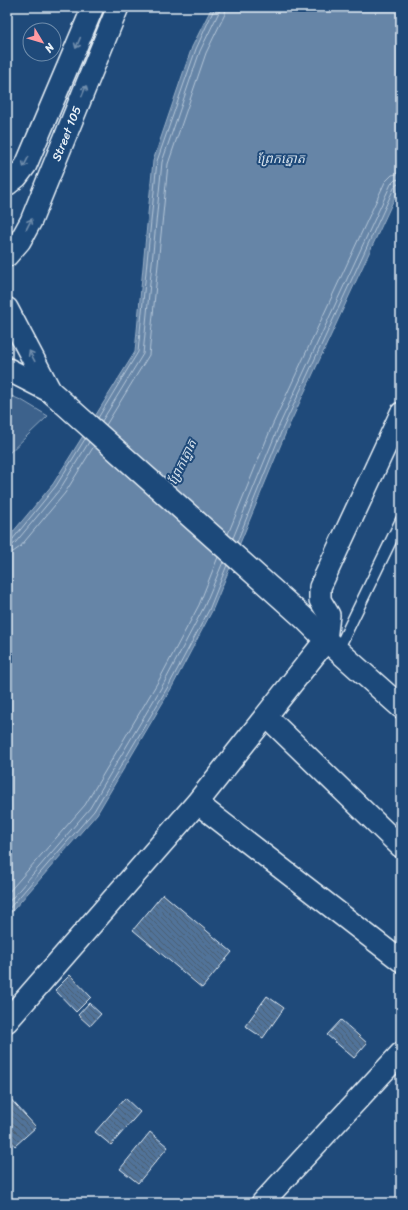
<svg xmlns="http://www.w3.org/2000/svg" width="408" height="1210" viewBox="0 0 408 1210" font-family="Sriracha,'Noto Sans Khmer',sans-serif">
  <defs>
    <pattern id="building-back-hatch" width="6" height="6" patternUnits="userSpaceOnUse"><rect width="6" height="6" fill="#517399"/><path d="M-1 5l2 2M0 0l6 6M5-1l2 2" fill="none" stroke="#4c5e72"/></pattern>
  </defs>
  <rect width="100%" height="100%" fill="#1f4a7a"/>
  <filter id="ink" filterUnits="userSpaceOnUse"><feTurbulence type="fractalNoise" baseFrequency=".025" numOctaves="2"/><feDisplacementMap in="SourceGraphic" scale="8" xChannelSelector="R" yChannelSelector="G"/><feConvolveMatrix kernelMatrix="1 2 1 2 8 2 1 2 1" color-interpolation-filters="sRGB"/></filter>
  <g filter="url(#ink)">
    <polygon fill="#3c628c" stroke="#92aac2" points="7,394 23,401 48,416 7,455"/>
    <polygon fill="#6685a7" stroke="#9ab0c7" points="212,7 401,7 401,184 286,432 212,611 172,687 97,814 7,917 7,539 53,484 135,352 153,161 192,47"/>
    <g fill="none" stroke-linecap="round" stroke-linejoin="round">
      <g stroke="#b4c6d8" stroke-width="1">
        <polyline points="98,418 138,352 157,161 196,49 215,7"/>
        <polyline points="102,421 143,354 162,162 200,51 219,12 220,7"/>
        <polyline points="106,425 149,355 168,164 206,53 225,14 226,7"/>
        <polyline points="228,534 272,426 385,182 392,175 401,173"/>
        <polyline points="233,538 278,428 391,184 395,180 401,179"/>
        <polyline points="7,542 12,540 56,486 85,439"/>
        <polyline points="237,542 282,430 395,186 398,184 401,184"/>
        <polyline points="7,547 11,546 15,543 60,489 89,442"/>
        <polyline points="7,553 13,552 20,547 65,493 94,446"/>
        <polyline points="7,894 85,805 159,680 199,605 218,557"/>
        <polyline points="7,904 90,808 164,683 204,607 223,562"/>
        <polyline points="7,911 94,811 169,685 209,610 227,565"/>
      </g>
    </g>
    <g fill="url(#building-back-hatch)" stroke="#e8f1f8">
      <polygon points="163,894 232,952 202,988 133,930"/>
      <polygon points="70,975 91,997 76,1012 55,990"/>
      <polygon points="267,996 284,1008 263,1038 245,1026"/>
      <polygon points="89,1003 101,1014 90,1026 78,1015"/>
      <polygon points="341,1020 367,1043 354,1058 327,1035"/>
      <polygon points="7,1095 36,1127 15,1146 7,1137"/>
      <polygon points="125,1098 140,1112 111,1145 95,1132"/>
      <polygon points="150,1132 168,1147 138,1183 120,1169"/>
    </g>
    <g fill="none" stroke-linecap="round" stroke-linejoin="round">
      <defs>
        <polyline id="service" points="338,650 401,520"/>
        <g id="minor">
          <polyline points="7,185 17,177 26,165 93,7"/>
          <path id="s1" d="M7 256 20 241 31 221 118 7"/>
          <polyline points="326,640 329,615 320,600 320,587 401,413"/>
          <polyline points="266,716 401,847"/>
          <polyline points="197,803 401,961"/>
          <polyline points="262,1203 401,1053"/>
        </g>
        <polyline id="tertiary" points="7,1021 197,803 326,640"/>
        <g id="secondary">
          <polyline points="7,309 50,391"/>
          <polyline points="7,369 50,391 304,618 326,640 401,707"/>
        </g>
      </defs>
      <use href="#service" stroke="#e8f1f8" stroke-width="13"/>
      <use href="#minor" stroke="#e8f1f8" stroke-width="24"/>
      <use href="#tertiary" stroke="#e8f1f8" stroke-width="25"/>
      <use href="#secondary" stroke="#e8f1f8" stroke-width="25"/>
      <use href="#service" stroke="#1f4a7a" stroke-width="10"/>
      <use href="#minor" stroke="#1f4a7a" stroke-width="21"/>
      <use href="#tertiary" stroke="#1f4a7a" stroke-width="22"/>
      <use href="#secondary" stroke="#1f4a7a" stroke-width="22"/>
    </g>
    <defs><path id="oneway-shaft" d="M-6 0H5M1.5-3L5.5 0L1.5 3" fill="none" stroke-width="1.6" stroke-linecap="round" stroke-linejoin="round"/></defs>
    <g stroke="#6f8dac">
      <use href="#oneway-shaft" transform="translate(78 43) rotate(113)"/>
      <use href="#oneway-shaft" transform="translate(84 91) rotate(-68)"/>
      <use href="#oneway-shaft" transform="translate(26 162) rotate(117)"/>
      <use href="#oneway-shaft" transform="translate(29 224) rotate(-63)"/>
      <use href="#oneway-shaft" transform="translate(32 356) rotate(-118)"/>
    </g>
  </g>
  <g text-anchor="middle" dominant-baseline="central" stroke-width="4" stroke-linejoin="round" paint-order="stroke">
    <g font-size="12" fill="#e8f1f8" stroke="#1f4a7a">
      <text stroke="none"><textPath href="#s1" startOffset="137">Street 105</textPath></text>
    </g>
    <g font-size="13" font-style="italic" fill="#d4e1ec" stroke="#1f4a7a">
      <text x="281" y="158">ព្រែកត្នោត</text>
      <text transform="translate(182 462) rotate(-64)">ព្រែកត្នោត</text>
    </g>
  </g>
  <rect width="408" height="1210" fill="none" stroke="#1f4a7a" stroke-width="24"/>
  <rect x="12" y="12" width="384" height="1186" fill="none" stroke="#e8f1f8" stroke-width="1.5" filter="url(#ink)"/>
  <g transform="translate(42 42) rotate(128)"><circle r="19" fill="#1f4a7a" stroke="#6f8dac"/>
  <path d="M0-3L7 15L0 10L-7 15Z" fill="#ff9aa2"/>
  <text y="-6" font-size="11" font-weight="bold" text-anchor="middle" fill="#e8f1f8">N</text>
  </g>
</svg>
